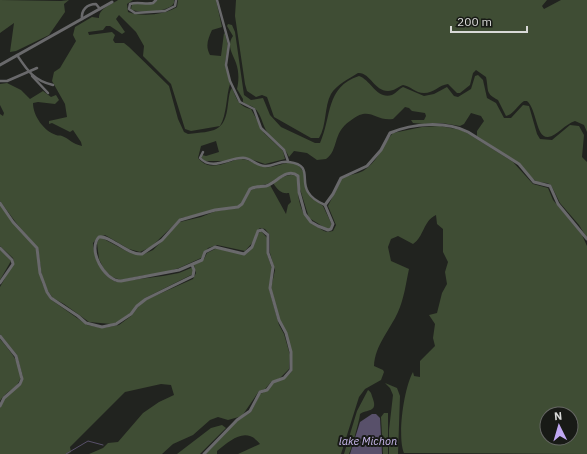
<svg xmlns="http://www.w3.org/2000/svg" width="587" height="454" viewBox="0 0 587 454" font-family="'IBM Plex Sans',sans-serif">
  <rect width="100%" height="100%" fill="#21231f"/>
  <g fill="#3f4d34" fill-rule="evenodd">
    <polygon points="0,0 61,1 69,0 64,4 65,12 49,35 16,51 10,52 14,23 0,33"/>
    <path d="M118 0H133L127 4 128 12C141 17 165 15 177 7L178 0H216L222 27 212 30C208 39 205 46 210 55L221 56 224 33 225 34 228 45 225 63 230 84C226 96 227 115 220 126L191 131 185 129 171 84 143 56 144 46 136 32 119 15 116 19 125 32 122 34 110 26H106L103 30 88 32 89 35 112 32 115 35 113 40 115 43H124L129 47 169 86 178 119 184 132 188 134C214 131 225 133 228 104 229 98 229 92 232 88 237 99 238 106 251 109L264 133 283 151 285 159 265 164 244 157 228 161H204L201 157 202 155 206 156 219 152 216 141 201 146 198 158C211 174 228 160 241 159 250 159 257 166 265 167 279 169 293 153 304 173L306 190 312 198 323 206 332 225 330 228 327 229 309 218 300 189 299 176C289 166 277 180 267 184 261 186 255 185 249 189L241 204 237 207 181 218 151 247 140 252 129 249 105 235 98 237 93 243C94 259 101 275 116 282L163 276 179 273 191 268H193V274L145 298 129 314 118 322 111 324 89 322 64 304 53 298 48 291 42 277 38 248 17 224 0 201V114L3 116 4 113 0 105V84L7 83 21 90 30 99 43 91 51 97 56 95 59 100 55 104 38 102 33 103C33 116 44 131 56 135 58 136 60 135 62 136 70 139 72 144 82 146L81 142 73 130 70 132 52 123 49 124V121L67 117 65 104 52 81 54 72 60 68 76 41 73 35 75 27 92 17 99 18C99 8 111 5 118 0Z"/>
    <path d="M157 0H174V3C170 12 139 14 131 9L132 4H153Z"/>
    <path d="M236 0H547L542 6 544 9 561 0H587V132L584 125 575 121C565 124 557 136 548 137 536 138 537 110 527 101H524C517 106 514 114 506 116L498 100C485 93 489 91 486 77L476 70 473 73 470 85 460 93H457L448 84C439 85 434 93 424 93 415 93 411 86 403 85 398 87 394 91 388 91 374 91 370 72 358 73 350 78 336 85 331 94 324 107 327 125 319 138H311L274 117 267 97 262 95 256 97 247 91 245 84 235 16Z"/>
    <path d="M228 24 232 25 235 32 244 95 251 100 263 98 270 115 281 127 315 143H320C332 117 325 87 359 76 371 80 377 100 392 95 396 93 399 89 403 87L424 96 434 94 447 87 454 96 458 97 471 89 475 76 478 75 483 80 487 98 496 103 504 118H511L523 105 529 106 537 134 540 139 552 140 570 125 579 126 584 135 582 157 587 162V238L579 225 560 203 551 185 547 183 537 182 532 178 520 164 477 136V131L484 121 481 116 471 113 464 124 460 126 442 123 424 124 413 123 411 120H424L426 116 425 113 412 111 409 108 405 107 393 119C379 121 373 112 363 114 358 115 354 118 350 121 332 133 339 150 326 159L317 160 307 153 294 151 289 157C285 146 273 142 267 132 262 124 261 112 253 107 250 105 246 105 243 102V99L237 89C239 81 239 71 236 63 233 54 226 46 233 36L227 26Z"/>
    <path d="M440 126 461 130 467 133 513 162 533 184 548 188 553 200 582 235 587 246V454L404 453C397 436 404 388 413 372L414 376 420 377V361L435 346 433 338 435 324 429 315 437 313 442 293 447 284 445 272 448 262 443 252V229L437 224 436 215C423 221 424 237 413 244L398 236 391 239 388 247 391 261 409 269C406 283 404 299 398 312 390 330 375 345 374 366L383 370 384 372 381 380 365 389 359 397 341 454H238L260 444C246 426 231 440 217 451V454H205L236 422 251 412 260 394C269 391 269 386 275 382 282 378 287 378 292 371V352L280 321 271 288 275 270 270 253V235L265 229 260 228 257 231 253 242 245 251 217 245 208 248 201 258 179 268 159 274 145 275 121 280 112 277 104 269 99 259 97 243 100 237 130 253 142 255 153 250 161 242 180 222 201 217 216 211 238 208 251 190 270 185 286 214 288 205 291 202 289 193C281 194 278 190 273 183 281 178 288 173 297 176 298 198 298 215 318 227 323 231 326 233 333 231L336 225 328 206 342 178C349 175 357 174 363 171 379 161 382 145 393 133L422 127ZM547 414H571V438H547Z"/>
    <path d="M0 205 37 250 42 283 50 299 87 325 103 328 119 325 131 316 139 306 148 299 193 279 196 273 194 265 204 259 207 253 217 248 246 254C256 247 254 236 261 231L268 239 267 254 272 269 269 289 279 325 284 334 290 355 289 369 280 378 271 382 265 389 259 391 242 416 228 420 218 417 210 420 193 435 173 444 162 454H89L103 448 108 443 118 442 143 413 159 402 174 395 171 385 161 384 125 392 70 447 71 452 68 454H0V408L5 397 21 385 23 377 17 355 0 334V287L14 262 13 258 0 246Z"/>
    <polygon points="0,249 11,261 0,280"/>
    <path d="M0 339C9 350 30 372 16 386 10 391 4 394 0 401Z"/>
    <polygon points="385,383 397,388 400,396 398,454 389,454 389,430 393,395 390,388"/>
    <path d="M368 390C372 393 371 394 373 399 378 413 366 409 360 414 360 418 352 448 349 454H344L357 411Z"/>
    <polygon points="384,413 388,413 388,454 383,454 381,417"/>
    <polygon points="222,425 226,428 200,454 177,454 211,428"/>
  </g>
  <polygon fill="#58506a" points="372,414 376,414 380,418 382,454 350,454 360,422"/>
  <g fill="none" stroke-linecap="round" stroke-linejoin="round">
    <polyline stroke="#58506a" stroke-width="1" points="66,454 88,441 103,445"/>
    <g stroke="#69696b" stroke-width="2.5">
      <path d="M156 0 153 3C145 5 138 1 130 4L129 9 135 13 165 11 175 6 176 0"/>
      <polyline points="217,0 229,44 226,65 230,81 240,102 254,109 261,128 284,150 288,161"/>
      <path d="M82 19C81 10 87 4 96 4L100 9"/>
      <path d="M17 55C27 70 34 81 53 85"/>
      <polyline points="32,76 48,93"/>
      <polyline points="0,81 7,81 37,68"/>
      <path d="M203 152 200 158C213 172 231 156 245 158 252 159 257 166 265 166 273 167 280 160 289 162 313 165 300 180 308 192 312 199 318 202 325 205"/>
    </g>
    <g stroke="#69696b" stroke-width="3">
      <polyline points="0,65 112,2"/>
      <polyline points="0,203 13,222 37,248 40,273 47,292 51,298 78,316 86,323 102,327 116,324 131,314 137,306 146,299 193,276 194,270 192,265"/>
      <polyline points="0,248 12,260 13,264 0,283"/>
      <polyline points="0,336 16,356 22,379 20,384 4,398 0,406"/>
      <path d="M204 454 237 420 250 411 260 392 267 390 273 382 284 378 291 370V352L286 333 279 320 270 288 273 267 268 253V235L262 230 258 231 252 247 244 254 215 247 205 252 202 260 179 270 121 281C104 281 87 249 99 237 110 235 127 255 142 254L162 240 180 220 215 210 238 207 242 204 250 189C256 186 261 187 266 186 276 183 287 167 298 176L299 192 305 214 311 222 318 226 328 230 331 229 333 224 325 205 333 194 341 178 367 166 381 150 390 133C413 123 446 121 468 132L519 164 534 182 550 186 558 204 587 239"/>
    </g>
  </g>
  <g text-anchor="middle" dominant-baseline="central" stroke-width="4" stroke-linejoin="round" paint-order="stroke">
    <g font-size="11" font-style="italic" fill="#c7b7eb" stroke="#181a16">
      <text x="368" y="441">lake Michon</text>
    </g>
  </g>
  <g transform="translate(559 426) rotate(355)"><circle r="19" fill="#181a16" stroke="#656663"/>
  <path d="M0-3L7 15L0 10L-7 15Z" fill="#c0a8f3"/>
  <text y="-6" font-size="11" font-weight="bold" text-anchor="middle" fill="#d8d9d7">N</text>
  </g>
  <path d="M451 26v6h76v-6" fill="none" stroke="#d8d9d7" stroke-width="2"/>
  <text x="457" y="26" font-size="12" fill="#d8d9d7" stroke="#181a16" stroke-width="3" paint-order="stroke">200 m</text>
</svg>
